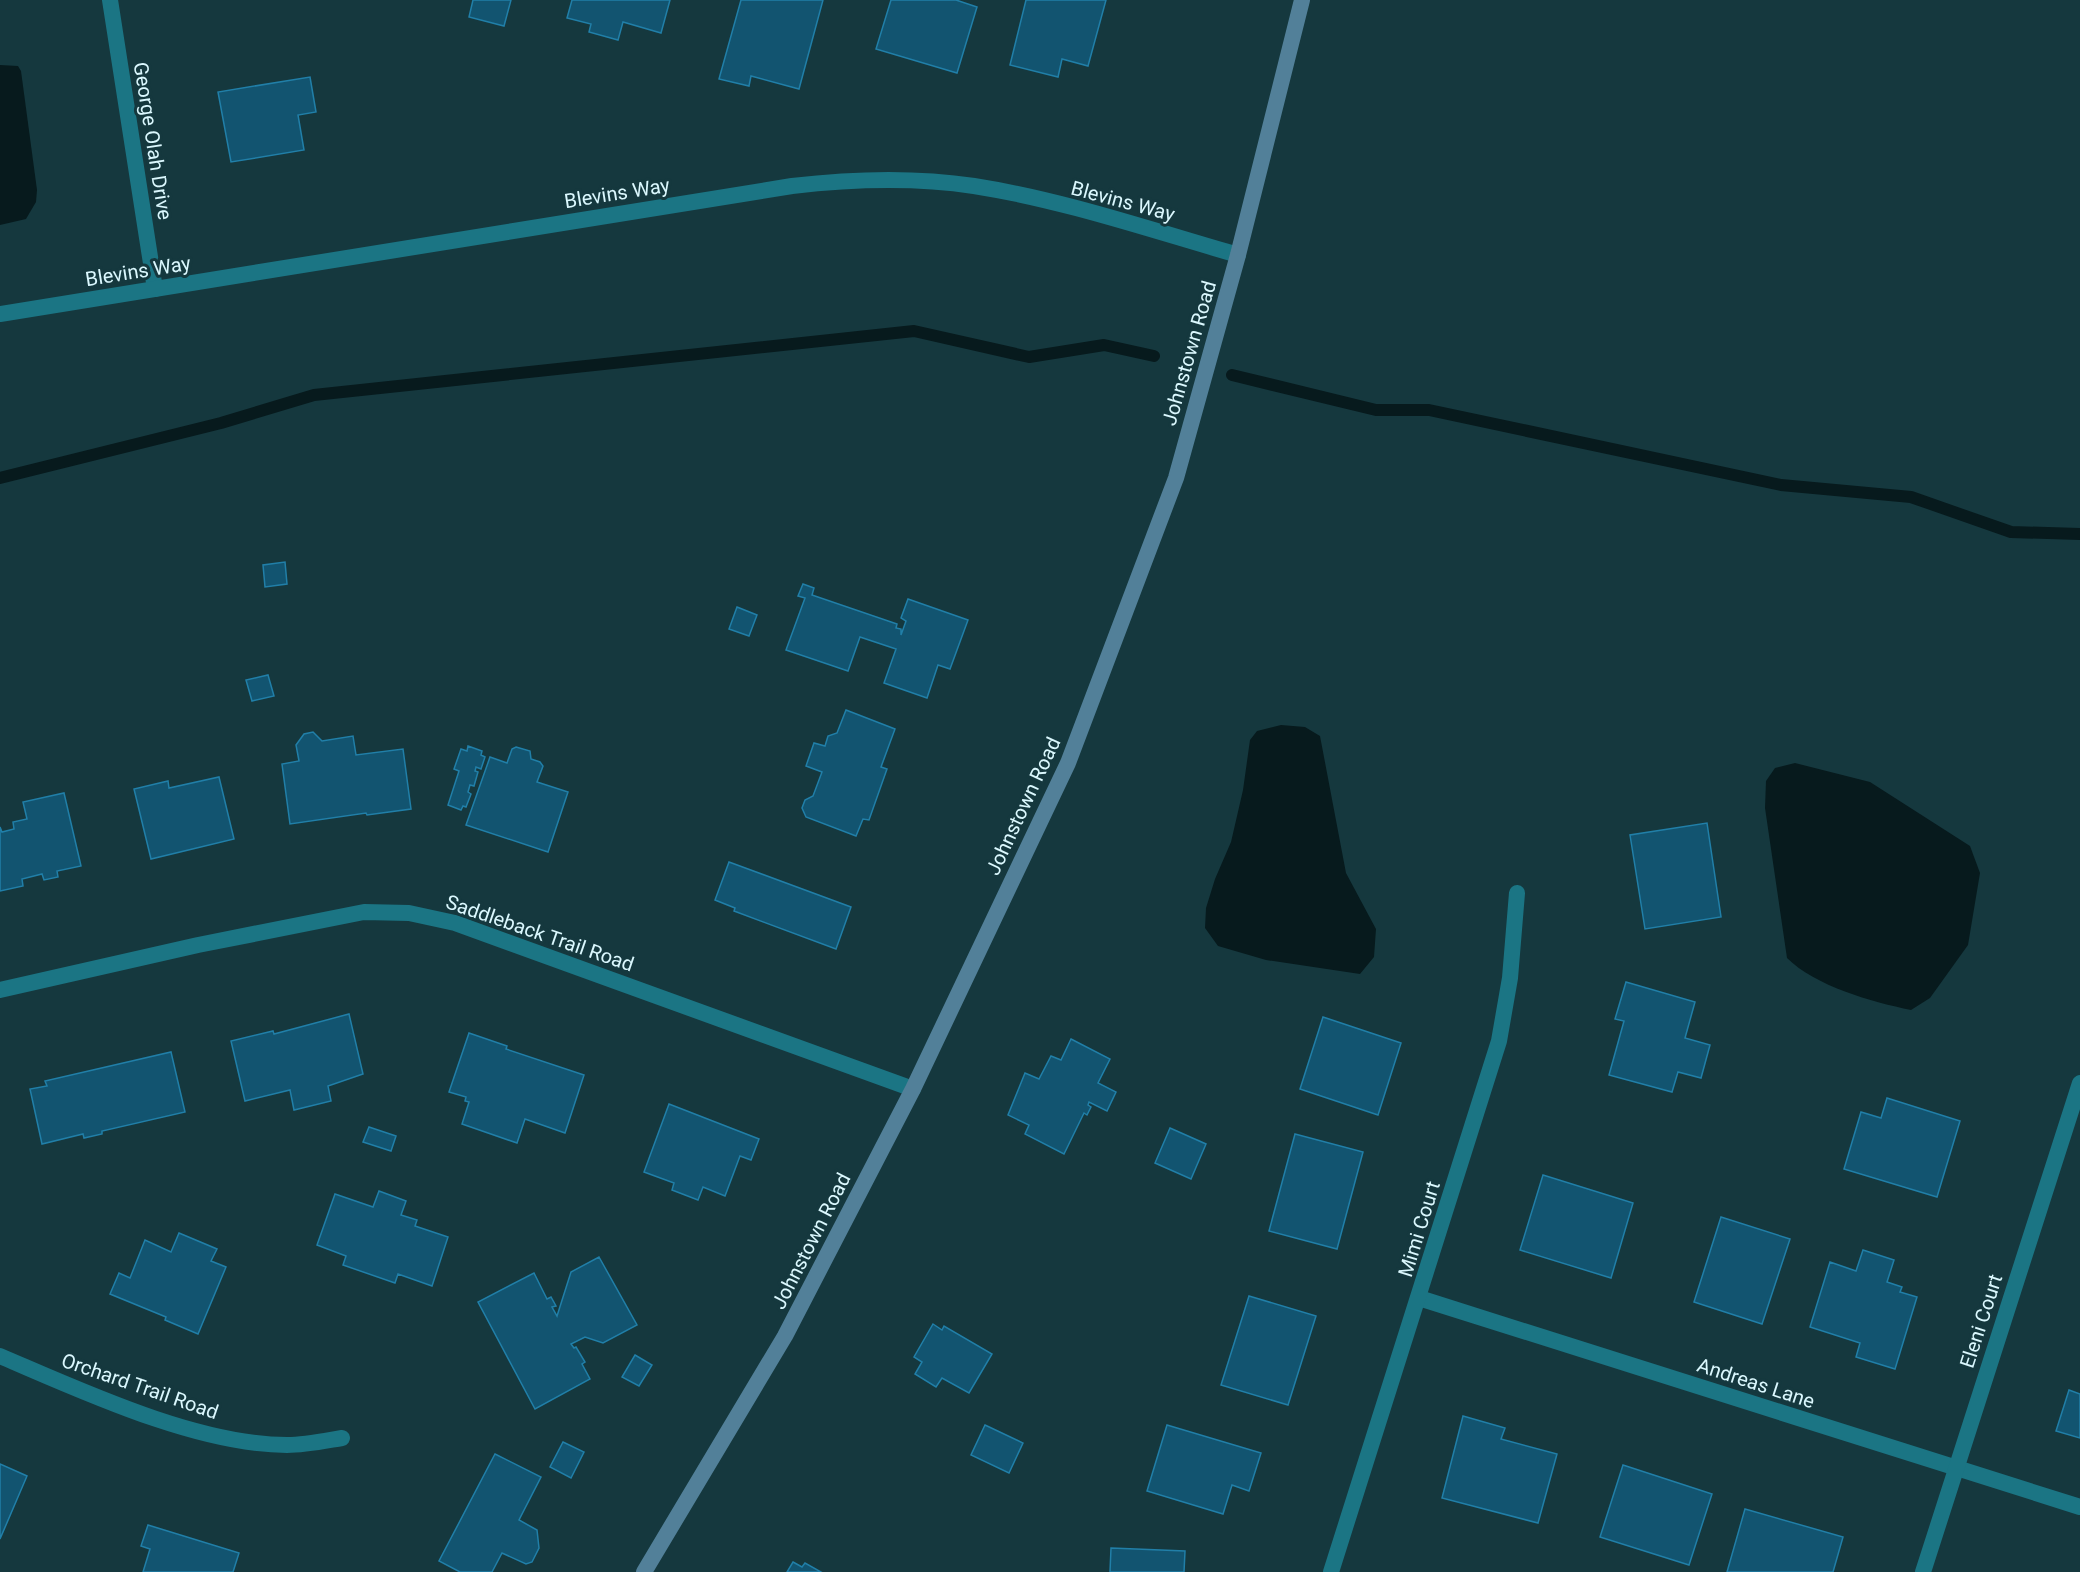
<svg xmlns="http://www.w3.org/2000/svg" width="2080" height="1572" viewBox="0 0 2080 1572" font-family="Roboto,sans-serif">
  <rect width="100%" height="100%" fill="#15383e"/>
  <g fill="#071a1d">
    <polygon points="0,65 18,66 21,71 37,190 36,202 26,219 0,225"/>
    <polygon points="1281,725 1305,727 1320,736 1346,873 1376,929 1374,957 1360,974 1266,960 1218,946 1205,928 1206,908 1215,879 1231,842 1243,790 1250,740 1257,731"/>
    <path d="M1795 763 1870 782 1970 846 1980 873 1968 945 1930 998 1911 1010C1872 1002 1815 986 1787 958L1765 808 1766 781 1775 768Z"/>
  </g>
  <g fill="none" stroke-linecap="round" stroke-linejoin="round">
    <g stroke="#071a1d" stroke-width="12">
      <polyline points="1232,375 1376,410 1429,410 1781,485 1911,497 2011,532 2080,534"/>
      <polyline points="0,478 221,423 314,395 914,331 1029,357 1104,345 1154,356"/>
    </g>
  </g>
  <g fill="#125470" stroke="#217fa8" stroke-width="1.5">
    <polygon points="473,0 511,0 504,26 469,17"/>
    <polygon points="572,0 670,0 661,33 623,22 618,40 589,32 591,24 567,18"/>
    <polygon points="741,0 823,0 799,89 751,76 749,86 719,79"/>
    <polygon points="891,0 956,0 977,7 957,73 876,49"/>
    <polygon points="1026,0 1106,0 1088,66 1062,59 1058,77 1010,65"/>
    <polygon points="310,77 316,112 298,115 304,150 231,162 218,92"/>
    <polygon points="285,562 287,584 265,587 263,565"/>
    <polygon points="803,584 814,588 812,595 897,624 896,628 901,629 901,635 906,621 901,618 908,599 968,620 950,669 938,665 927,698 884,683 896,649 860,637 848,671 786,650 805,598 798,596"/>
    <polygon points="737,607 757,615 749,636 729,629"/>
    <polygon points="268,675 274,696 252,701 246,680"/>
    <polygon points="846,710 895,729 881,767 887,769 869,820 863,819 856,836 806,817 802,808 805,800 813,796 822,772 806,766 814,743 825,746 828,736 837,733"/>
    <polygon points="313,732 322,741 353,736 356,755 403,749 411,809 367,815 366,813 290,824 282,764 299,761 296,745 304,734"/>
    <polygon points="468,746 482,751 481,755 485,757 481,769 476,767 475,771 478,772 474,786 470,785 468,792 471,794 466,807 463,806 461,810 448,805 459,771 454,769 461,749 467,751"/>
    <polygon points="516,747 530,751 531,759 540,762 543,766 537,782 568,792 548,852 466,825 490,757 507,763 512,749"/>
    <polygon points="219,777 234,839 151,859 134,789 168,781 169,788"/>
    <polygon points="64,793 81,866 57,871 58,877 44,880 42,874 22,879 23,886 0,891 0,827 2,832 14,829 13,822 27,819 23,802"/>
    <polygon points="1707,823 1721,917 1645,929 1630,835"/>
    <polygon points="729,862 851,907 836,949 734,911 735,908 715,900"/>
    <polygon points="1626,982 1695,1002 1685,1038 1710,1045 1701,1078 1678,1072 1672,1092 1609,1075 1624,1021 1615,1019"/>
    <polygon points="349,1014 363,1074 328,1086 331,1101 294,1110 290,1090 245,1101 231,1041 273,1031 274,1034"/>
    <polygon points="1323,1017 1401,1043 1378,1115 1300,1089"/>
    <polygon points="469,1033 507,1046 506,1049 584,1075 565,1133 525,1119 517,1143 462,1124 469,1102 465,1101 466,1097 449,1092"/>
    <polygon points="1071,1039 1110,1059 1098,1083 1116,1092 1107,1111 1089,1102 1088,1105 1091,1107 1087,1115 1084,1113 1064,1154 1025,1134 1029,1125 1008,1115 1025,1073 1039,1079 1051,1056 1061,1060"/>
    <polygon points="171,1052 185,1112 102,1131 102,1134 84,1138 83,1134 42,1144 30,1089 47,1086 45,1081"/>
    <polygon points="1887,1098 1960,1121 1937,1197 1844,1169 1861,1112 1881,1118"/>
    <polygon points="669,1104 759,1139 751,1160 740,1156 725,1196 703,1187 698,1200 672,1190 674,1183 644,1172"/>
    <polygon points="369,1127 396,1136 391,1151 363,1142"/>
    <polygon points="1170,1128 1206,1144 1191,1179 1155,1163"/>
    <polygon points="1295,1134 1363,1152 1337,1249 1269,1231"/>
    <polygon points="1543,1175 1633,1203 1611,1278 1520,1250"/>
    <polygon points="379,1191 406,1201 401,1215 417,1220 415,1226 448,1237 432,1286 398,1274 395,1283 343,1265 346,1256 317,1245 335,1194 373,1207"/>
    <polygon points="1721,1217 1790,1239 1762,1324 1694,1302"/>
    <polygon points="179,1233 217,1249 211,1261 226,1267 198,1334 165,1320 166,1317 110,1294 119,1273 130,1278 145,1240 171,1252"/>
    <polygon points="1863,1250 1894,1260 1887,1282 1902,1287 1900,1292 1917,1297 1895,1369 1856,1357 1860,1343 1810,1327 1830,1262 1856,1271"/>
    <polygon points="599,1257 637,1325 603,1343 585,1337 571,1344 574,1348 576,1347 585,1362 582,1364 590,1379 535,1409 478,1302 534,1273 547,1299 551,1297 556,1306 552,1307 557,1316 571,1272"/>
    <polygon points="1249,1296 1316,1316 1288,1405 1221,1385"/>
    <polygon points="933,1324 942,1330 944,1326 992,1354 969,1393 942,1378 936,1387 915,1374 922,1362 914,1357"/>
    <polygon points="635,1355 652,1365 639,1386 622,1377"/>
    <polygon points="2069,1390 2080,1394 2080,1438 2056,1431"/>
    <polygon points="1463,1416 1505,1428 1501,1439 1557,1454 1538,1523 1442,1498"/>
    <polygon points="985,1425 1023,1443 1009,1473 971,1455"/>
    <polygon points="1167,1425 1261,1453 1249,1491 1232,1485 1223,1514 1147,1491"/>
    <polygon points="563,1442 584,1452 571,1478 550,1467"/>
    <polygon points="495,1454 541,1477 519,1520 537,1530 539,1548 532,1562 526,1564 502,1553 492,1572 460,1572 439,1561"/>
    <polygon points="0,1464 27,1476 0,1539"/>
    <polygon points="1623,1465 1712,1494 1689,1565 1600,1537"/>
    <polygon points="1745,1509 1843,1537 1833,1572 1727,1572"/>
    <polygon points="148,1525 239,1553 233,1572 143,1572 150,1549 141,1546"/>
    <polygon points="1111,1548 1185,1551 1184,1572 1110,1572"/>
    <polygon points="793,1562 802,1567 805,1563 821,1572 787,1572"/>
  </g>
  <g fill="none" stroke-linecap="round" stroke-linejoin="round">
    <g stroke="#1b7584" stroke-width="16">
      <polyline points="110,0 155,289"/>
      <path d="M0 314 792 186C852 179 914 177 974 186 1063 200 1151 230 1238 255"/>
      <polyline points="0,990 198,945 364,912 409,913 455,923 913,1089"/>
      <polyline points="1419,1298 2080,1507"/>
      <path d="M0 1356C82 1391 197 1445 287 1445 305 1445 324 1441 342 1438"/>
      <polyline points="1331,1572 1499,1041 1510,978 1517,893"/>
      <polyline points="1923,1572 2080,1083"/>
    </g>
    <polyline stroke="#528099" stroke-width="16" points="644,1572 785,1336 913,1089 1068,763 1176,478 1238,255 1302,0"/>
  </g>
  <g text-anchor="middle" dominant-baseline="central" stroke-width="6" stroke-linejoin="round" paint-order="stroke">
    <g font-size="20" fill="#dbf8fe" stroke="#15383e">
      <text transform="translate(153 141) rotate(81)">George Olah Drive</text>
      <text transform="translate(617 193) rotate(-9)">Blevins Way</text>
      <text transform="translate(1123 201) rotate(15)">Blevins Way</text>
      <text transform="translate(138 271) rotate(-9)">Blevins Way</text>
      <text transform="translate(1189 353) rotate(-74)">Johnstown Road</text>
      <text transform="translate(1023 806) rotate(-65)">Johnstown Road</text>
      <text transform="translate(540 933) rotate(19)">Saddleback Trail Road</text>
      <text transform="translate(1419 1229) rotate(-73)">Mimi Court</text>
      <text transform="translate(811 1241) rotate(-63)">Johnstown Road</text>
      <text transform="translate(1981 1321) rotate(-72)">Eleni Court</text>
      <text transform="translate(1756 1383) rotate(18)">Andreas Lane</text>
      <text transform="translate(140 1386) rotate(19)">Orchard Trail Road</text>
    </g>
  </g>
</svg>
